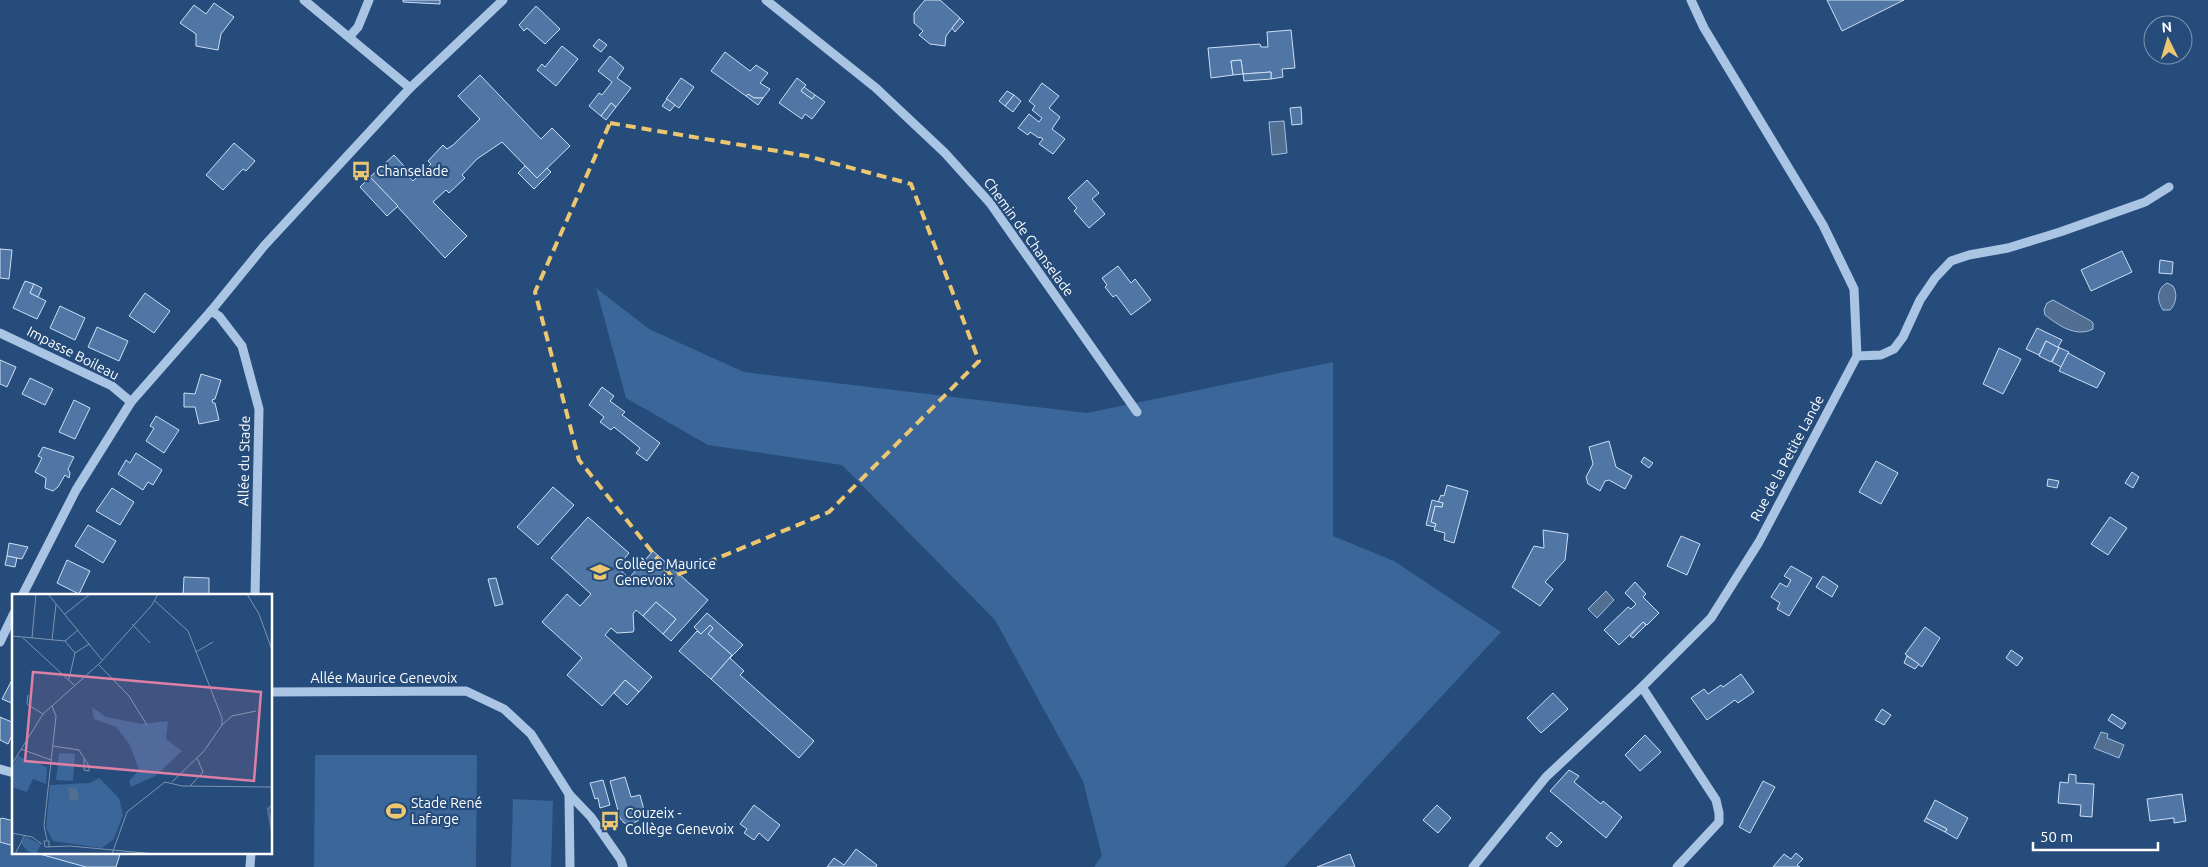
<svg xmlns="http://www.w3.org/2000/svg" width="2208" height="867" viewBox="0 0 2208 867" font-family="Ubuntu,sans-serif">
  <rect width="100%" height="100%" fill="#264c7b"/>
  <g fill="#3a6699">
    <polygon points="596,288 649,329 744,372 1087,413 1333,362 1333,536 1394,561 1501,632 1284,867 1094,867 1102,856 1083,781 995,620 842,465 708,445 626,398"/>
    <polygon points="315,755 477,755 476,867 314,867"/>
    <polygon points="513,799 553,801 551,867 511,867"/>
    <polygon points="0,840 14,844 14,853 46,853 99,867 0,867"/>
  </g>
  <g fill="#526e90" stroke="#9fc0e5">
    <polygon points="1284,121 1287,153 1272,155 1269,122"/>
    <path d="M2167 283 2173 286C2178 294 2176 304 2170 310H2163C2157 301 2156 289 2167 283Z"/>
    <path d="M2053 300 2091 321 2093 323V329C2076 338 2058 325 2045 315L2044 310 2047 303Z"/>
    <polygon points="1606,591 1614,600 1597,618 1588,609"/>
    <polygon points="2101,732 2108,734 2107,738 2124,745 2119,758 2094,748"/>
  </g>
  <g fill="#4f76a4" stroke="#cddff4">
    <polygon points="403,0 440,0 440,4 403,2"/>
    <polygon points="925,0 940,0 960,18 946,36 945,46 930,44 919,35 923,31 914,23 914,13"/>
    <polygon points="1827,0 1904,0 1842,31"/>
    <polygon points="214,3 234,17 221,34 218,50 196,46 196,34 180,23 194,5 206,14"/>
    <polygon points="536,6 560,29 545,44 527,28 524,31 519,25"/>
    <polygon points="960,18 964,22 955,32 952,28"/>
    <polygon points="1291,30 1295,68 1282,69 1283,77 1271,79 1271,72 1243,74 1241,60 1231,61 1233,75 1211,78 1208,48 1260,44 1261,47 1268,47 1267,32"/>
    <polygon points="599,39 607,45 601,52 593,46"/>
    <polygon points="562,46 578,59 556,86 537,70 542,64 545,67"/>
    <polygon points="725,52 750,71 756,65 768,73 760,83 770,89 763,98 754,98 748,94 746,96 711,71"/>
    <polygon points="610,56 624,68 617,78 631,88 616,107 611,103 601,116 589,106 599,93 602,95 612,82 598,71"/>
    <polygon points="1241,60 1243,74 1233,75 1231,61"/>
    <polygon points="1271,72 1271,79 1244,81 1243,74"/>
    <polygon points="480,75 541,139 552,128 570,146 537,178 502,142 477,159 462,175 465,178 449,193 446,190 433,202 467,236 445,258 370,177 394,155 413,176 410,178 413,181 431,164 428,161 443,145 447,149 453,145 480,119 458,96"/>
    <polygon points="681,78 694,87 679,108 666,99"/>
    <polygon points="797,78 806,85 801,91 812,99 815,95 825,102 812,119 805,114 802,119 779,103"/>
    <polygon points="1042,83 1059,96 1049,108 1060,117 1052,129 1065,139 1053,154 1039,144 1043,139 1040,137 1039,138 1030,132 1028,135 1018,128 1029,114 1039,122 1042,118 1032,110 1035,106 1029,101"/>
    <polygon points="804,87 815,95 812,99 801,91"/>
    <polygon points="1007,91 1014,95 1005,106 999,101"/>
    <polygon points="748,94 754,98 763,98 758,105 746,96"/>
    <polygon points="1014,95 1021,101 1013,112 1005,106"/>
    <polygon points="667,99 675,105 670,111 662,106"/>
    <polygon points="611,103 616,107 606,120 601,116"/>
    <polygon points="1301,107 1302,124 1292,125 1290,108"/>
    <polygon points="234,143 255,161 246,171 243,169 223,190 206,175"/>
    <polygon points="525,166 537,178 547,168 551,172 534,189 518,173"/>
    <polygon points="370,177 398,206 387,216 360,187"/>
    <polygon points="1087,180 1099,193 1092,199 1105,214 1089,228 1074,211 1077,208 1068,198"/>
    <polygon points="0,249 12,250 9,279 0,278"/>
    <polygon points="2122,251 2132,272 2091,291 2081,270"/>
    <polygon points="2160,260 2173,262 2172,274 2159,273"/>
    <polygon points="1118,266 1131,283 1135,279 1151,300 1131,315 1116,295 1113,297 1105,287 1107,285 1102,278"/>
    <polygon points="25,281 34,284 30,293 46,301 37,319 13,308"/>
    <polygon points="34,284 42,288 38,297 30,293"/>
    <polygon points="145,293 170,311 154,333 129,316"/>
    <polygon points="60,306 85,318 75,340 50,328"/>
    <polygon points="97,327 128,341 119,361 88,347"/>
    <polygon points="2037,328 2062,340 2058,347 2069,352 2061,367 2052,362 2059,348 2046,341 2039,355 2026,349"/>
    <polygon points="2046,341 2059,348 2051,362 2039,356"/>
    <polygon points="1999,348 2021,359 2003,394 1983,384"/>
    <polygon points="2068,353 2105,373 2097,388 2059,371"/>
    <polygon points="0,360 16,367 7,387 0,384"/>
    <polygon points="201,374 221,380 215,399 212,400 213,403 215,403 219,420 199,424 195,407 184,407 184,393 195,394"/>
    <polygon points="30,378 53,389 45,405 22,394"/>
    <polygon points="602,387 614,396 610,401 625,412 622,415 660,443 647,461 636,453 640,448 614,427 611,430 600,422 604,417 589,405"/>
    <polygon points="74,400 90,408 75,439 59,432"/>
    <polygon points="156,416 179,430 164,453 146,441 154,428 150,426"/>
    <polygon points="1609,441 1616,467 1632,476 1625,489 1609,480 1605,481 1600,491 1588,484 1586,477 1593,464 1589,447"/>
    <polygon points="43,447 74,457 68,469 70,473 69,478 65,475 58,487 53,491 45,488 46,478 35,472 42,458 38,456"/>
    <polygon points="136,453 162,470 153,485 148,482 143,490 118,474 126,460 130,463"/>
    <polygon points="1644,457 1653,463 1649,468 1641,462"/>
    <polygon points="1876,461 1898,473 1881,504 1859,492"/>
    <polygon points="2132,472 2139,477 2133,488 2125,483"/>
    <polygon points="2048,479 2059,481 2057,488 2047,486"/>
    <polygon points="1447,485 1468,491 1454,543 1444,540 1445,533 1434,530 1436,524 1431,522 1435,506 1442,507 1443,503 1438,502 1441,495 1444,496"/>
    <polygon points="553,487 574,505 538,545 517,527"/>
    <polygon points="112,488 134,502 120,525 96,511"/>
    <polygon points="1432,500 1443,503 1442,507 1435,506 1431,522 1436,524 1435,527 1426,525"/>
    <polygon points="588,517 629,553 617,567 629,578 653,551 708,600 671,641 663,634 676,619 656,602 643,616 636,610 633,614 634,630 633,632 617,633 611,628 605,635 652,677 639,692 625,680 602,706 567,675 582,658 542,622 567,594 580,606 591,594 551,558"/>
    <polygon points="2110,517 2127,528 2108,555 2091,544"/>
    <polygon points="88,525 116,541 103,563 75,546"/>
    <polygon points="1543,530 1568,534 1565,560 1545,582 1553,589 1540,606 1512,587 1534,546 1544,548"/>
    <polygon points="1681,536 1700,544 1687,575 1667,566"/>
    <polygon points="9,543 28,547 22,559 7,556"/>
    <polygon points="7,556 17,558 15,567 5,565"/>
    <polygon points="67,560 90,571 79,594 57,583"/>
    <polygon points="1791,566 1812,578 1789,616 1777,609 1780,603 1771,597 1780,583 1787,587 1791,580 1784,576"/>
    <polygon points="1823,576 1838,586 1832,597 1816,587"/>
    <polygon points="184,577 209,578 209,596 183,596"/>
    <polygon points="496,578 503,604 495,606 488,579"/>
    <polygon points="1635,582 1646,594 1643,597 1659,613 1647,625 1643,622 1619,645 1604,630 1628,607 1631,609 1636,604 1625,593"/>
    <polygon points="656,602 676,619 663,634 643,616"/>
    <polygon points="707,613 743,645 730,658 744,671 740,675 814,741 799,758 711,679 732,655 708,634 713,628 710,625 701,634 694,627"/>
    <polygon points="1643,622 1646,625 1633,638 1630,636"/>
    <polygon points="710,625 713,628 708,634 732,655 711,679 679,651 697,631 701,634"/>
    <polygon points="1925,627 1940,638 1922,667 1905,654"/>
    <polygon points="2011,650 2023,658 2017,666 2006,658"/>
    <polygon points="1907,656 1919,664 1915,669 1904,663"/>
    <polygon points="1741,674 1754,692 1738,703 1735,700 1707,720 1691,698 1704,689 1708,694 1721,685 1723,687"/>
    <polygon points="13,678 14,678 14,704 2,699"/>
    <polygon points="625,680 639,692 627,705 614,693"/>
    <polygon points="1553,693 1568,709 1541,733 1527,718"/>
    <polygon points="1882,709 1891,715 1884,725 1875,720"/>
    <polygon points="2112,714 2126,723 2122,729 2108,720"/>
    <polygon points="0,717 14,723 14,731 8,744 0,740"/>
    <polygon points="1645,735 1661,752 1640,771 1625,755"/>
    <polygon points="1569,770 1579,776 1574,782 1601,804 1603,801 1622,817 1606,838 1550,791"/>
    <polygon points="2069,774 2076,775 2076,783 2094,784 2092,817 2080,816 2081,805 2058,803 2060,782 2068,783"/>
    <polygon points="625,777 631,797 640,795 644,810 640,811 639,820 632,824 624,823 620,818 610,781"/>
    <polygon points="603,780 610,805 600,808 598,798 595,799 590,783"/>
    <polygon points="1763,781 1775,787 1750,833 1739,827"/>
    <polygon points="2182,794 2186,821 2174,823 2174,818 2150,821 2147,799"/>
    <polygon points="1935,800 1968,818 1957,839 1945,832 1947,829 1926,818"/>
    <polygon points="754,805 780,825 768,841 759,833 754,840 744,833 747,829 740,824"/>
    <polygon points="1437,805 1451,818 1438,833 1423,820"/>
    <polygon points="2,818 14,821 14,846 0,842 0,819"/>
    <polygon points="1926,818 1947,829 1945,832 1924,821"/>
    <polygon points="1551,832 1562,842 1557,847 1546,838"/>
    <polygon points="856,849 877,865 876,867 827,867 834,858 844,865"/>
    <polygon points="36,853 116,853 120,854 116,867 86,867"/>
    <polygon points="1796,853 1803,859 1797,865 1800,867 1773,867 1784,854 1791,859"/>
    <polygon points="1350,854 1355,867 1317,867"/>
  </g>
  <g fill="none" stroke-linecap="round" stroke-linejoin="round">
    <g stroke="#aac5e4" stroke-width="9">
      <polyline points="304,0 410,88"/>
      <polyline points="766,0 876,88 945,153 990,203 1137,412"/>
      <polyline points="350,36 358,27 369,0"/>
      <polyline points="211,311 219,316 242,346 259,409 255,596"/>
      <polyline points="0,333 112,386 131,402"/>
      <polyline points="1857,356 1881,355 1894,349 1903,337 1920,300 1935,278 1951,261 1969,255 2008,248 2060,232 2145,202 2169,187"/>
      <polyline points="22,596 76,490 131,402 211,311 264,246 410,88 503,0"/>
      <polyline points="0,642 14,613"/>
      <polyline points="1642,687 1716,800 1719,813 1719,822 1677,867"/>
      <polyline points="271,692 466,691 504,709 531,734 569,794 591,817 621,860 623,867"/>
      <polyline points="0,769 14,773"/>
      <polyline points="569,794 570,867"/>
      <polyline points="250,867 251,853"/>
      <polyline points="1473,867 1546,777 1642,687 1711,618 1759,542 1857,356 1854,289 1823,225 1704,28 1691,0"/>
    </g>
  </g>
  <path fill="none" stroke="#edc770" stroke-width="4" stroke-dasharray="10 6" stroke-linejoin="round" d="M610 123 807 156 911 184 979 361 829 512 672 577 579 460 535 292Z"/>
  <defs>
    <symbol id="bus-bare" viewBox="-9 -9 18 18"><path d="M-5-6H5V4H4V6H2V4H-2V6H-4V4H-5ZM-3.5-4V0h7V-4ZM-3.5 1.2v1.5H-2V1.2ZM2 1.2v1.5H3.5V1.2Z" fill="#edc770" stroke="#264c7b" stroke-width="2.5" paint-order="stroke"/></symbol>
    <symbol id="school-bare" viewBox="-9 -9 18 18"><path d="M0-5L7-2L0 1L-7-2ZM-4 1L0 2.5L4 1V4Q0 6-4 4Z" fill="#edc770" stroke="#264c7b" stroke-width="2.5" paint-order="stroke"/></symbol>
    <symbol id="stadium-bare" viewBox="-9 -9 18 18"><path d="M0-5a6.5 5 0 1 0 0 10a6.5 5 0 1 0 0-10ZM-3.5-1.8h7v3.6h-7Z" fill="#edc770" stroke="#264c7b" stroke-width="2.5" paint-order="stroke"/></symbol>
  </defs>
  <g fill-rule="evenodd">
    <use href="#bus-bare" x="347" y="157" width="28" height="28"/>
    <use href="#school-bare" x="586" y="558" width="28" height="28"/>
    <use href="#stadium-bare" x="382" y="797" width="28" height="28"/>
    <use href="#bus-bare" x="596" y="807" width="28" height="28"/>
  </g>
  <g text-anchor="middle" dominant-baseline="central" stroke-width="4.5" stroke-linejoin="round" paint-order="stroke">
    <g font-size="14" fill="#fff" stroke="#264c7b" text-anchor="start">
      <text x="376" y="171">Chanselade</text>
      <text x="615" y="564">Collège Maurice<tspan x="615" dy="16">Genevoix</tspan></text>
      <text x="411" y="803">Stade René<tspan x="411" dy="16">Lafarge</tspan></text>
      <text x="625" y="813">Couzeix -<tspan x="625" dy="16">Collège Genevoix</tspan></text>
    </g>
    <g font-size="14" fill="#fff" stroke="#264c7b">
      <text transform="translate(1029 237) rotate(54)">Chemin de Chanselade</text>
      <text transform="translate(73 353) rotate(27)">Impasse Boileau</text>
      <text transform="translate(1787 458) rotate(-62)">Rue de la Petite Lande</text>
      <text transform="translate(244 461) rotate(-89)">Allée du Stade</text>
      <text x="384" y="678">Allée Maurice Genevoix</text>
    </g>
  </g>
  <g transform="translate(12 594)">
    <rect width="260" height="260" fill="#264c7b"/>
    <path d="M80 113 94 123 130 130 156 127 154 145 170 157 143 182 119 193 117 187 127 176 118 151 104 133 82 125ZM47 159 63 160 61 187 44 186ZM6 162 35 173 34 190 21 185 15 198 0 193V173ZM87 184 107 204 111 221 102 245 90 254 41 247 34 234 38 191 78 189ZM14 243 29 250 24 260 15 257 9 249Z" fill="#3a6699"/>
    <path d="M56 193 65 195 67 206 58 207Z" fill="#526e90"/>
    <path fill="none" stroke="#526e90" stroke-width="2.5" d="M260 212 256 215 260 237"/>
    <path fill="none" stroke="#7d94b0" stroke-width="1" d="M36 0 90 66M235 0 247 20 260 56M143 7 176 37 210 124V131L192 157 160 188M53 20 78 0M120 30 138 49M0 42 53 47 66 36M11 44 62 91M20 44 24 0M40 46 44 10M53 47 63 59M184 58 201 48M86 70 117 102 135 131M57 85 63 59 77 50M16 101 15 110 31 120M210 131 220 122 244 117M41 152 67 156 77 172V177L72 176V165M9 155 39 166M0 170 31 120 88 69 140 11 146 0M178 192 191 178 185 164M0 239 20 243 30 250M35 246 32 232 44 122 40 112M37 253V247H32L33 253 58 252 144 260M3 260 13 241M100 260 115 218 153 188 170 192 260 193"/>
    <path fill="#dd80a5" fill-opacity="0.15" stroke="#dd80a5" stroke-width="2.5" d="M21 78 249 98 242 187 13 167Z"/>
    <rect width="260" height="260" fill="none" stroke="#fff" stroke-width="2.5"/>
  </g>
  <g transform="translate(2168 40) rotate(355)"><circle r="24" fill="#264c7b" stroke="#7d94b0"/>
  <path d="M0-4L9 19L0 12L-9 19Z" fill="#edc770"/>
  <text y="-8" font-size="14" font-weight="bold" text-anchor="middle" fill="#ffffff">N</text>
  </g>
  <path d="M2033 842v8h125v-8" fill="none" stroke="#ffffff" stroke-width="2.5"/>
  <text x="2040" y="842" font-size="15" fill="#ffffff" stroke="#264c7b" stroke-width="4" paint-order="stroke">50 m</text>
</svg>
